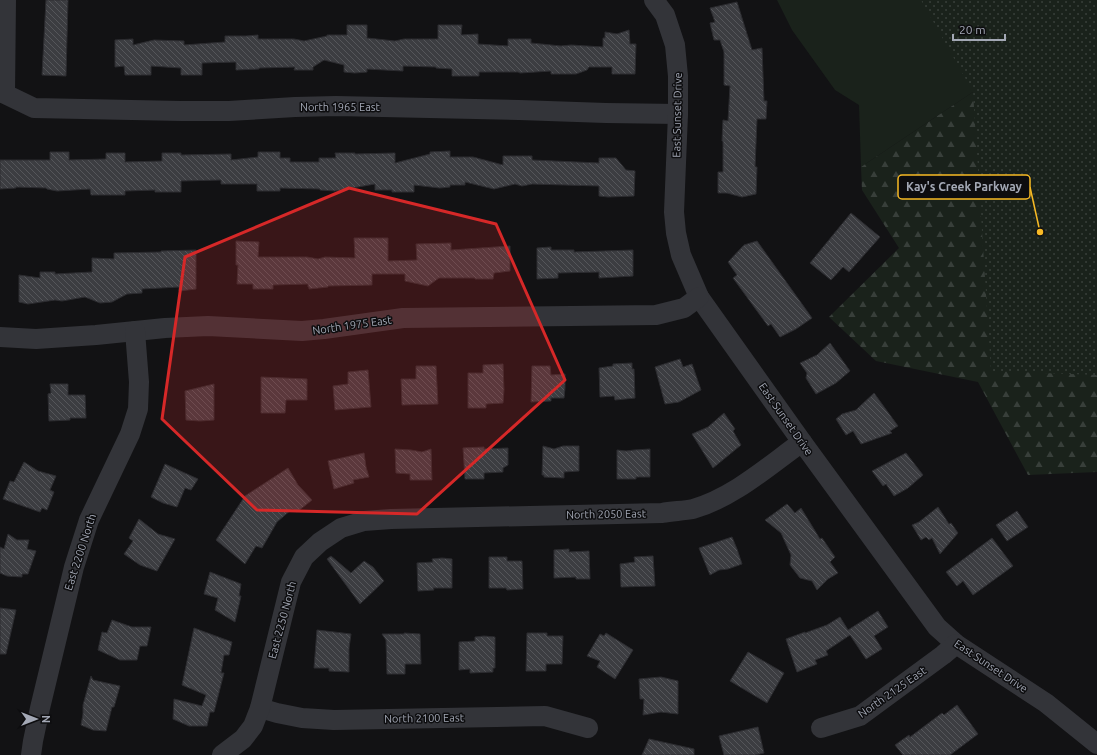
<svg xmlns="http://www.w3.org/2000/svg" width="1097" height="755" viewBox="0 0 1097 755" font-family="Ubuntu,sans-serif">
  <defs>
    <pattern id="forest-firs" width="22" height="20" patternUnits="userSpaceOnUse"><rect width="22" height="20" fill="#1a221b"/><path d="M5 1l3.5 6h-7zM16 11l3.5 6h-7z" fill="#383f3a"/></pattern>
    <pattern id="park-dots" width="8" height="8" patternUnits="userSpaceOnUse"><rect width="8" height="8" fill="#1a221b"/><path d="M2 2h.1M6 6h.1" fill="none" stroke="#383f3a" stroke-width="1.8" stroke-linecap="round"/></pattern>
    <pattern id="building-back-hatch" width="6" height="6" patternUnits="userSpaceOnUse"><rect width="6" height="6" fill="#3c3d41"/><path d="M-1 5l2 2M0 0l6 6M5-1l2 2" fill="none" stroke="#55565a"/></pattern>
  </defs>
  <rect width="100%" height="100%" fill="#121214"/>
  <polygon fill="#1a221b" points="777,0 1097,0 973,92 861,167 859,105 835,90 792,30"/>
  <polygon fill="url(#forest-firs)" points="1097,86 1097,472 1028,475 978,382 876,361 829,317 899,248 862,190 861,167 973,92"/>
  <polygon fill="url(#park-dots)" points="921,0 1097,0 1097,375 991,371 973,92"/>
  <g fill="url(#building-back-hatch)" stroke="#2c2c30">
    <polygon points="46,0 68,0 66,76 42,75"/>
    <polygon points="737,2 752,50 762,48 764,101 767,101 766,119 757,119 755,167 757,167 756,194 742,197 727,193 718,193 718,172 723,172 723,141 722,141 723,120 728,121 730,86 724,85 724,52 720,40 714,40 710,23 715,22 710,8"/>
    <polygon points="347,25 367,25 367,38 395,41 404,39 438,39 438,25 462,25 461,35 478,34 478,44 508,46 508,39 531,39 531,43 561,46 571,45 603,47 603,38 605,38 605,32 617,34 629,30 630,44 636,44 635,74 612,74 612,67 589,67 587,70 576,74 551,74 551,71 520,73 518,72 479,72 479,76 452,76 452,69 436,68 436,67 403,66 403,71 367,69 367,72 355,73 344,72 344,65 324,60 313,67 313,70 294,70 295,67 259,68 259,69 236,70 236,62 202,63 202,75 181,75 181,68 151,66 151,75 125,75 124,66 115,67 115,40 133,39 133,45 154,40 184,41 184,45 225,42 225,36 246,36 258,35 258,39 294,39 304,41 327,36 327,35 347,35"/>
    <polygon points="450,151 450,157 473,157 503,165 503,156 532,156 532,160 599,163 599,158 616,158 626,170 635,171 634,196 608,197 599,196 599,186 532,184 522,186 515,184 494,189 465,182 465,185 450,185 450,187 440,188 414,185 414,192 392,192 392,190 375,190 375,184 335,191 320,190 320,189 280,188 280,191 257,191 257,184 221,184 221,180 181,181 181,192 155,192 155,190 125,191 125,195 91,195 90,189 57,191 47,189 46,188 16,187 16,188 0,189 0,160 50,160 50,152 69,152 69,160 106,159 106,153 125,153 125,162 162,161 162,153 181,153 181,155 231,154 231,160 258,157 258,152 280,152 280,158 290,158 290,162 319,162 319,158 336,158 335,153 355,153 355,154 395,153 395,163 430,154 430,152"/>
    <polygon points="851,213 880,237 849,272 843,267 831,280 810,263"/>
    <polygon points="354,238 388,238 388,261 417,260 416,244 451,243 451,250 510,246 510,271 494,273 493,279 475,279 475,278 439,278 428,286 405,281 405,274 372,274 372,285 328,286 328,287 309,289 309,287 308,287 308,284 273,285 273,289 253,289 253,284 237,284 238,265 236,265 236,241 259,242 258,257 307,257 318,259 325,257 355,258"/>
    <polygon points="757,241 812,318 796,329 780,337 771,324 768,326 733,278 737,275 728,262 744,245"/>
    <polygon points="551,247 551,250 574,250 574,252 633,250 633,276 599,278 599,272 558,273 558,278 537,279 537,248"/>
    <polygon points="196,250 196,289 179,291 179,287 142,289 142,293 127,294 112,302 100,303 85,297 62,301 55,300 28,304 19,302 19,275 40,278 40,272 55,272 55,274 92,272 92,258 114,259 114,253 161,252 161,251"/>
    <polygon points="830,343 850,371 836,383 816,394 806,378 807,373 800,363 817,355"/>
    <polygon points="680,359 683,367 692,364 701,390 679,402 665,404 655,367"/>
    <polygon points="632,363 632,369 634,369 635,398 615,400 614,396 600,397 599,368 613,366 613,364"/>
    <polygon points="503,364 504,390 503,403 486,404 486,408 468,408 468,373 483,373 483,365"/>
    <polygon points="416,366 436,366 438,404 402,405 401,379 416,379"/>
    <polygon points="532,366 550,366 551,375 565,374 565,388 564,398 551,398 551,401 531,402"/>
    <polygon points="368,370 371,407 335,410 333,386 348,384 348,372"/>
    <polygon points="261,377 307,379 307,400 286,400 285,413 261,413"/>
    <polygon points="50,384 68,384 68,395 85,395 86,418 70,418 70,420 49,421 48,394 51,393"/>
    <polygon points="214,384 214,420 200,421 186,420 185,391"/>
    <polygon points="874,393 898,426 890,431 892,433 861,444 853,431 846,435 836,419 842,414 856,410"/>
    <polygon points="724,413 735,429 733,431 741,445 713,468 692,434 708,427"/>
    <polygon points="543,446 554,449 563,446 579,446 579,471 564,472 564,478 544,477 544,475 542,475"/>
    <polygon points="484,447 484,449 508,448 508,465 503,468 503,472 484,473 484,479 465,479 463,448"/>
    <polygon points="395,449 411,450 422,452 431,449 432,480 410,480 410,474 396,473"/>
    <polygon points="650,449 650,477 636,477 636,479 617,479 617,450 626,451 634,450"/>
    <polygon points="364,453 366,467 369,477 353,480 354,483 334,489 328,461"/>
    <polygon points="906,453 923,475 908,488 894,496 886,484 883,486 872,471"/>
    <polygon points="24,462 38,471 56,476 50,490 54,492 47,510 42,508 40,512 3,499 10,481 14,482"/>
    <polygon points="165,464 198,479 191,490 185,488 177,507 163,503 151,497"/>
    <polygon points="288,468 298,485 312,500 297,512 292,509 277,522 262,548 256,546 245,564 216,540 245,496"/>
    <polygon points="787,504 795,513 801,508 820,539 822,538 835,557 830,562 838,573 828,579 817,590 812,581 800,578 790,565 791,555 781,533 765,520"/>
    <polygon points="938,507 949,524 951,523 958,533 940,554 932,538 929,540 926,537 921,540 912,525 919,522"/>
    <polygon points="1017,511 1028,527 1007,541 996,525"/>
    <polygon points="139,519 158,534 175,539 157,571 140,565 124,554 133,541 129,538"/>
    <polygon points="8,534 17,540 29,540 27,549 36,551 28,574 22,574 22,577 7,576 0,573 0,547 4,549"/>
    <polygon points="732,537 737,549 742,564 728,569 719,570 710,575 699,548"/>
    <polygon points="992,538 1013,566 973,595 963,581 957,586 946,572"/>
    <polygon points="569,549 569,552 589,551 590,579 576,579 576,577 554,578 554,550"/>
    <polygon points="331,556 351,573 364,561 373,567 384,581 360,604 327,559"/>
    <polygon points="653,556 655,586 621,587 620,564 635,562 634,557"/>
    <polygon points="489,557 507,557 507,561 522,561 523,589 507,590 506,588 489,588"/>
    <polygon points="442,558 452,559 452,588 433,588 434,590 418,591 417,563 433,562 432,559"/>
    <polygon points="210,572 241,584 239,596 241,596 235,622 215,610 218,598 204,594"/>
    <polygon points="0,608 16,610 6,654 0,654"/>
    <polygon points="878,611 888,627 874,636 882,649 866,659 850,635 826,651 828,655 815,660 817,664 797,672 786,639 805,632 805,633 827,625 840,617 848,630"/>
    <polygon points="112,620 132,627 151,627 147,646 140,646 137,660 120,660 98,650 102,632 107,633"/>
    <polygon points="194,628 232,642 229,655 224,655 221,673 224,673 214,712 210,712 207,726 189,726 173,719 174,699 202,706 206,695 182,685"/>
    <polygon points="317,630 351,634 349,648 349,672 329,671 329,668 314,668"/>
    <polygon points="404,633 420,634 421,664 405,664 405,674 387,674 386,640 382,634 404,634"/>
    <polygon points="527,633 547,633 547,636 563,636 562,664 546,664 546,671 526,671"/>
    <polygon points="606,633 633,650 615,679 597,667 600,661 587,656 600,634 604,636"/>
    <polygon points="484,636 495,637 495,668 493,668 493,672 470,673 470,669 459,670 459,642 475,641 475,637"/>
    <polygon points="748,652 784,673 767,703 730,681"/>
    <polygon points="91,676 93,680 120,686 114,707 112,707 106,731 93,730 81,725 83,714 83,705"/>
    <polygon points="661,677 678,681 678,714 661,712 643,715 644,699 640,699 639,679"/>
    <polygon points="957,705 978,734 950,755 903,755 895,745 909,735 910,737 942,713 944,715"/>
    <polygon points="758,727 764,753 755,755 724,755 719,736"/>
    <polygon points="649,739 694,749 694,755 642,755"/>
  </g>
  <g fill="none" stroke-linecap="round" stroke-linejoin="round">
    <g stroke="#333439" stroke-width="20">
      <polyline points="6,0 5,94 34,108 181,111 229,111 295,107 336,106 519,110 606,113 678,114"/>
      <polyline points="654,0 665,15 675,45 678,76 678,114 674,212 676,233 681,255 699,297 802,442 937,627 956,644 1046,703 1097,744"/>
      <polyline points="0,337 36,339 96,335 165,328 208,326 302,331 324,329 403,318 656,315 684,308 699,297"/>
      <polyline points="260,708 277,713 302,718 334,720 545,716 588,728"/>
      <polyline points="821,728 860,716 943,655 956,644"/>
      <polyline points="31,755 33,741 40,708 74,567 89,520 130,434 138,409 139,382 135,331"/>
      <path d="M222 755 243 739 253 726 260 708 291 582 304 557 320 542 341 528 364 521 391 519 662 513C672 511 683 511 693 509 734 497 767 467 802 442"/>
    </g>
  </g>
  <path fill="#d62828" fill-opacity="0.2" stroke="#d62828" stroke-width="3" stroke-linejoin="round" d="M349 188 496 224 565 380 417 514 257 510 162 419 185 257Z"/>
  <g text-anchor="middle" dominant-baseline="central" stroke-width="3" stroke-linejoin="round" paint-order="stroke">
    <g font-size="11" fill="#a3a8b5" stroke="#0d0d0f">
      <text x="340" y="107">North 1965 East</text>
      <text transform="translate(677 115) rotate(-89)">East Sunset Drive</text>
      <text transform="translate(352 325) rotate(-8)">North 1975 East</text>
      <text transform="translate(786 419) rotate(55)">East Sunset Drive</text>
      <text transform="translate(606 514) rotate(-1)">North 2050 East</text>
      <text transform="translate(80 552) rotate(-72)">East 2200 North</text>
      <text transform="translate(282 620) rotate(-75)">East 2250 North</text>
      <text transform="translate(991 666) rotate(34)">East Sunset Drive</text>
      <text transform="translate(892 692) rotate(-35)">North 2125 East</text>
      <text transform="translate(424 718) rotate(-1)">North 2100 East</text>
    </g>
  </g>
  <path fill="none" stroke="#f8ba25" stroke-width="1.5" d="M1040 232L1030 187"/>
  <circle fill="#f8ba25" stroke="#0d0d0f" stroke-width="1.5" cx="1040" cy="232" r="4"/>
  <rect fill="#0d0d0f" stroke="#f8ba25" stroke-width="1.5" x="898" y="175" width="132" height="24" rx="4"/>
  <g font-size="12" text-anchor="middle" font-weight="bold" fill="#a3a8b5">
    <text x="964" y="191">Kay's Creek Parkway</text>
  </g>
  <g transform="translate(36 719) rotate(90)" stroke="#0d0d0f" stroke-width="3" paint-order="stroke">
  <path d="M0-3L7 15L0 10L-7 15Z" fill="#a3a8b5"/>
  <text y="-6" font-size="11" font-weight="bold" text-anchor="middle" fill="#a3a8b5">N</text>
  </g>
  <path d="M953 34v6h52v-6" fill="none" stroke="#a3a8b5" stroke-width="2"/>
  <text x="959" y="34" font-size="12" fill="#a3a8b5" stroke="#0d0d0f" stroke-width="3" paint-order="stroke">20 m</text>
</svg>
